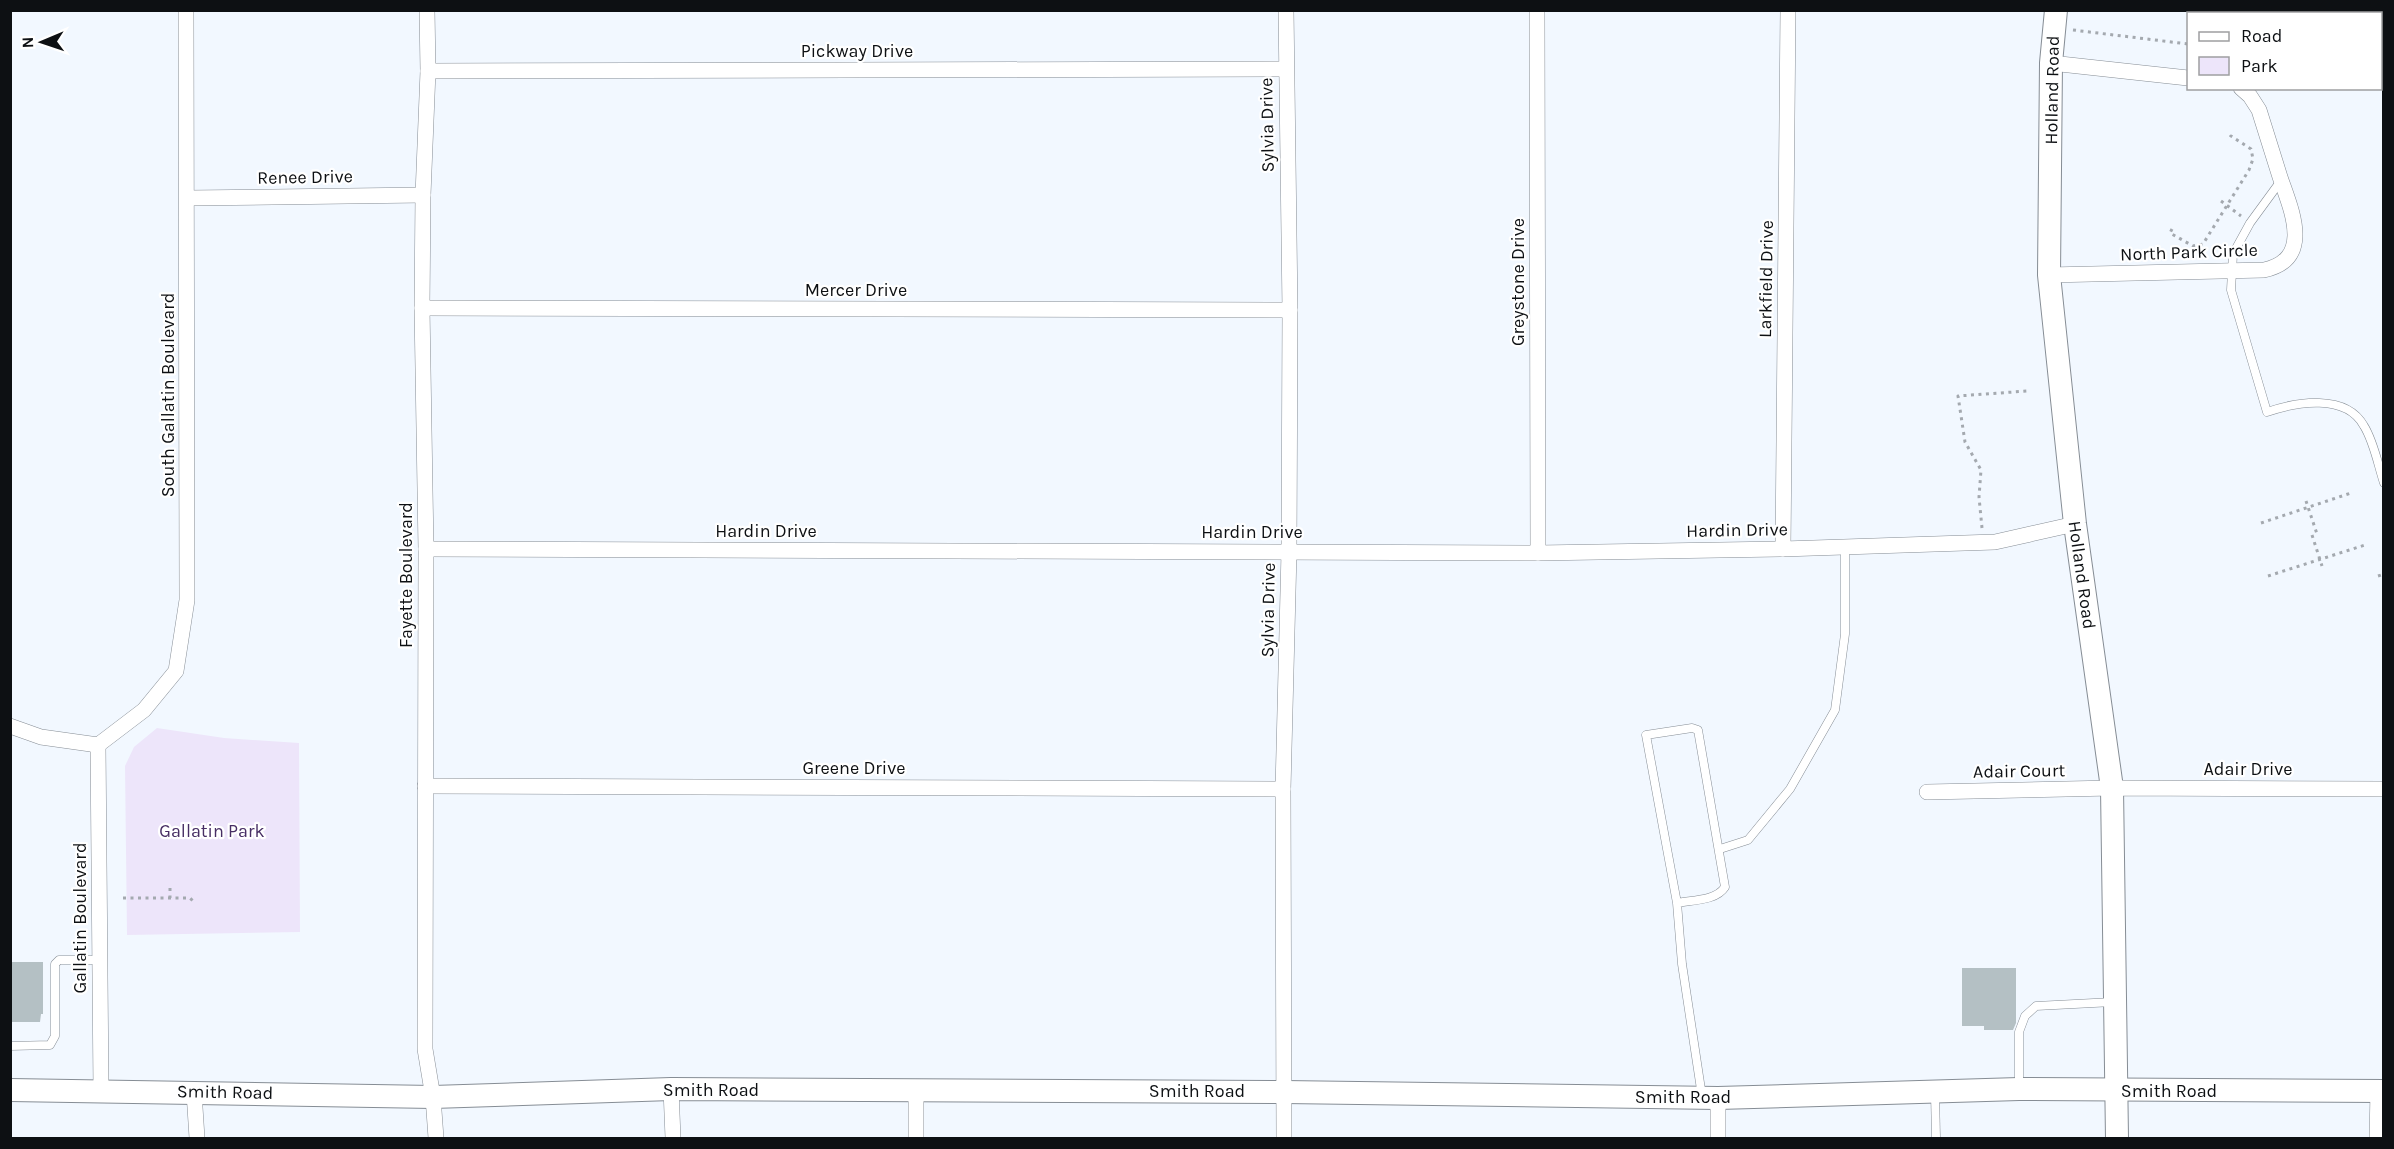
<svg xmlns="http://www.w3.org/2000/svg" width="2394" height="1149" viewBox="0 0 2394 1149" font-family="Karla,sans-serif">
  <rect width="100%" height="100%" fill="#f2f8ff"/>
  <polygon fill="#ede5fa" points="157,728 224,738 299,743 300,932 127,935 125,766 134,747"/>
  <g fill="#b4c0c4">
    <polygon points="10,962 43,962 43,1014 41,1014 40,1022 10,1022"/>
    <polygon points="1962,968 2016,968 2016,1023 2013,1030 1984,1030 1984,1026 1962,1026"/>
  </g>
  <g fill="none" stroke-linecap="round" stroke-linejoin="round">
    <defs>
      <g id="lane">
        <path d="M2280 182 2250 223 2233 254 2231 290 2267 412C2296 402 2346 393 2364 426 2374 442 2378 465 2384 483"/>
        <polyline points="1720,849 1748,840 1790,789 1835,710 1845,634 1845,547"/>
        <path d="M1677 903 1646 735 1692 728 1698 730 1725 887C1716 901 1692 900 1677 903L1682 964 1702 1096"/>
        <polyline points="10,1046 50,1045 55,1036 55,964 59,960 100,960"/>
        <polyline points="2019,1087 2019,1032 2025,1016 2036,1006 2113,1002"/>
        <polyline points="1935,1093 1936,1138"/>
      </g>
      <g id="street">
        <polyline points="427,10 428,71 423,195 422,308 426,549 425,1049 433,1097 436,1138"/>
        <polyline points="1537,10 1538,553"/>
        <polyline points="2051,63 2188,78"/>
        <polyline points="428,71 1286,69"/>
        <polyline points="188,198 423,195"/>
        <path d="M2049 275 2264 270C2315 259 2290 207 2280 177 2273 155 2266 132 2259 110L2250 96 2241 88"/>
        <polyline points="422,308 1290,310"/>
        <polyline points="426,549 1538,553 1783,549 1995,542 2075,524"/>
        <polyline points="1783,549 1788,10"/>
        <polyline points="10,726 41,737 98,745"/>
        <polyline points="98,745 144,710 176,671 187,600 186,10"/>
        <polyline points="98,745 101,1090"/>
        <polyline points="425,786 1283,789"/>
        <polyline points="1927,792 2112,788 2384,789"/>
        <polyline points="671,1089 673,1138"/>
        <polyline points="916,1091 916,1138"/>
        <polyline points="194,1092 197,1138"/>
        <polyline points="1284,1138 1283,789 1289,552 1290,310 1286,10"/>
        <polyline points="1718,1138 1718,1098"/>
        <polyline points="2377,1138 2378,1091"/>
      </g>
      <g id="secondary">
        <polyline points="2056,10 2051,63 2049,275 2075,524 2112,788 2117,1138"/>
        <polyline points="10,1090 433,1097 671,1089 1284,1092 1718,1098 2019,1089 2384,1091"/>
      </g>
    </defs>
    <use href="#lane" stroke="#868d95" stroke-width="9"/>
    <use href="#street" stroke="#868d95" stroke-width="16"/>
    <use href="#secondary" stroke="#868d95" stroke-width="24"/>
    <g stroke="#a4a9af" stroke-width="3" stroke-dasharray="3 4.5" stroke-linecap="butt">
      <polyline points="2073,30 2188,44"/>
      <polyline points="2221,201 2241,216"/>
      <polyline points="2172,229 2170,233 2193,246 2203,244 2249,170 2253,159 2251,149 2231,136 2228,140"/>
      <polyline points="2306,501 2317,534"/>
      <polyline points="2261,523 2351,493"/>
      <polyline points="1982,528 1979,497 1981,470 1965,442 1958,396 2027,391"/>
      <polyline points="2312,535 2322,566"/>
      <polyline points="2268,576 2365,545"/>
      <polyline points="2378,576 2384,574"/>
      <polyline points="170,888 170,898"/>
      <polyline points="123,898 190,898 193,901"/>
    </g>
    <use href="#lane" stroke="#fff" stroke-width="8"/>
    <use href="#street" stroke="#fff" stroke-width="15"/>
    <use href="#secondary" stroke="#fff" stroke-width="22"/>
  </g>
  <g text-anchor="middle" dominant-baseline="central" stroke-width="4.5" stroke-linejoin="round" paint-order="stroke">
    <g font-size="18" fill="#0d1013" stroke="#fff">
      <text x="857" y="51">Pickway Drive</text>
      <text transform="translate(2052 90) rotate(-89)">Holland Road</text>
      <text transform="translate(1267 125) rotate(-91)">Sylvia Drive</text>
      <text transform="translate(305 177) rotate(-1)">Renee Drive</text>
      <text transform="translate(2189 252) rotate(-2)">North Park Circle</text>
      <text transform="translate(1766 279) rotate(-89)">Larkfield Drive</text>
      <text transform="translate(1518 282) rotate(-90)">Greystone Drive</text>
      <text x="856" y="290">Mercer Drive</text>
      <text transform="translate(168 395) rotate(-90)">South Gallatin Boulevard</text>
      <text transform="translate(1737 530) rotate(-1)">Hardin Drive</text>
      <text x="766" y="531">Hardin Drive</text>
      <text x="1252" y="532">Hardin Drive</text>
      <text transform="translate(406 575) rotate(-90)">Fayette Boulevard</text>
      <text transform="translate(2082 575) rotate(82)">Holland Road</text>
      <text transform="translate(1268 610) rotate(-89)">Sylvia Drive</text>
      <text x="854" y="768">Greene Drive</text>
      <text x="2248" y="769">Adair Drive</text>
      <text transform="translate(2019 771) rotate(-1)">Adair Court</text>
      <text transform="translate(80 918) rotate(-90)">Gallatin Boulevard</text>
      <text x="711" y="1090">Smith Road</text>
      <text x="1197" y="1091">Smith Road</text>
      <text x="2169" y="1091">Smith Road</text>
      <text transform="translate(225 1092) rotate(1)">Smith Road</text>
      <text x="1683" y="1097">Smith Road</text>
    </g>
    <g font-size="18" fill="#472e64" stroke="#fff">
      <text x="212" y="831">Gallatin Park</text>
    </g>
  </g>
  <rect width="2394" height="1149" fill="none" stroke="#0d1013" stroke-width="24"/>
  <rect x="2187" y="12" width="195" height="78" fill="#ffffff" stroke="#9e9fa1" stroke-width="1.5"/>
  <rect x="2199" y="32" width="30" height="9" fill="#ffffff" stroke="#9e9fa1" stroke-width="1.5"/>
  <text x="2241" y="42" font-size="18" fill="#0d1013">Road</text>
  <rect x="2199" y="57" width="30" height="18" fill="#ede5fa" stroke="#9e9fa1" stroke-width="1.5"/>
  <text x="2241" y="72" font-size="18" fill="#0d1013">Park</text>
  <g transform="translate(42 42) rotate(268)" stroke="#ffffff" stroke-width="4.5" paint-order="stroke">
  <path d="M0-4.5L10 22L0 15L-10 22Z" fill="#0d1013"/>
  <text y="-9" font-size="16" font-weight="bold" text-anchor="middle" fill="#0d1013">N</text>
  </g>
</svg>
